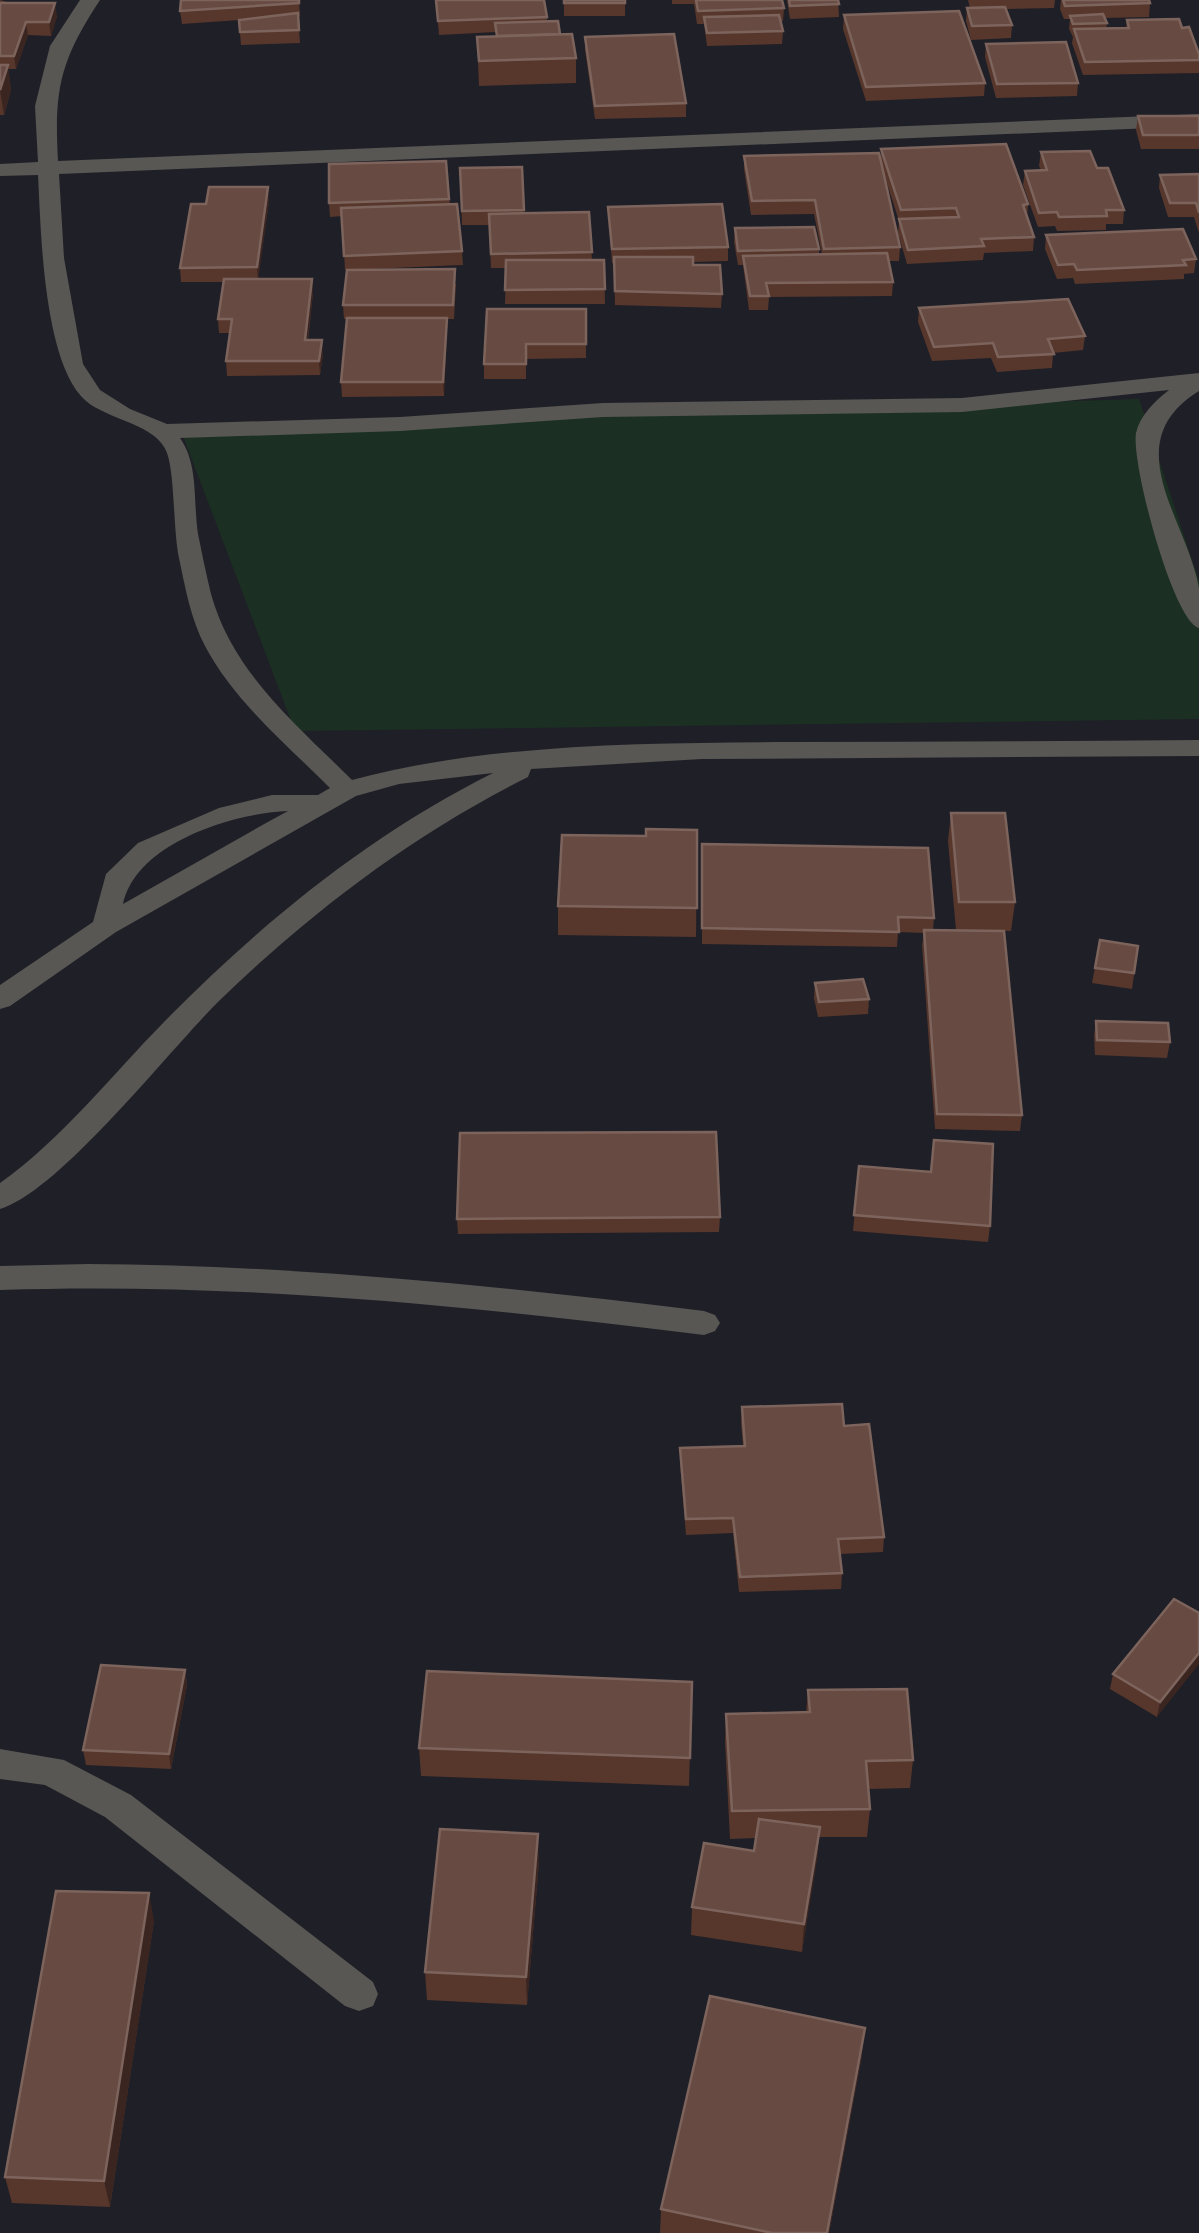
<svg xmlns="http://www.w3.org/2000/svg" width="1199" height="2233" viewBox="0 0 1199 2233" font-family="'Sofia Sans Condensed',sans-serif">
  <rect width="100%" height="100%" fill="#1f1f27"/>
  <polygon fill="#1b3022" points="1139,399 1199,581 1199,719 295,731 180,428"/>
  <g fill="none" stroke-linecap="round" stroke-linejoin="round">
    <polygon fill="#595753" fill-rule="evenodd" points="0,1749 64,1760 131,1795 373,1982 378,1994 373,2006 359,2011 345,2006 105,1817 45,1785 0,1779"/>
    <g fill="#595753" fill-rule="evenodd">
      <path d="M80 0H100C60 61 54 89 58 161L1199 114V126L59 174 64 258 83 364 100 390 130 409 167 424 400 417 603 403 962 398 1199 373V391C1115 443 1187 519 1199 588 1199 600 1199 615 1199 628 1173 621 1131 463 1136 433 1140 415 1155 401 1169 390L962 412 603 417 400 431 180 438C199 465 193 501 198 534 202 553 206 574 211 594 233 673 296 724 352 780 489 743 648 743 789 742 926 742 1062 741 1199 740V756L702 759 531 769 528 777C414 834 312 911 220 1000 170 1049 60 1191 0 1209V1183C63 1138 110 1077 164 1022 260 924 369 835 493 773L399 784 356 796 116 932 10 1006 0 1009V985L93 922 106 874 138 843 219 808 272 795H318L330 788C286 744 234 701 205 646 191 620 185 587 179 558 173 530 175 475 167 453 157 424 108 420 86 401 43 364 41 230 38 175L0 176V164L38 162 35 106 50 46ZM288 811 266 823 123 904C136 843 233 813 288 811Z"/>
      <path d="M88 1264C295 1265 499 1286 704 1311L715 1315 720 1323 715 1331 704 1335C469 1306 237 1282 0 1290V1266Z"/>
    </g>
  </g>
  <g fill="#57372c">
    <polygon points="0,0 57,16 51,36 28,35 16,69 8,69 11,90 4,115 0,115"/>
    <polygon points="299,0 300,16 298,16 300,43 241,45 239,20 182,24 180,11"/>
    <polygon points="436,0 547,17 547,21 560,34 576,58 576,83 479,86 477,37 496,36 496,32 439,35"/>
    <rect x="564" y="0" width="61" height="16"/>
    <polygon points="672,0 782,0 784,8 783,21 780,21 783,31 782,44 707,46 704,24 697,24 694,4 672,4"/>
    <polygon points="787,0 838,0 839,17 790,19"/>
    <polygon points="968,0 1055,0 1054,8 1006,9 1012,25 1011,38 971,40 966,21 967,8 970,8"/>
    <polygon points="1061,0 1149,0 1150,3 1149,17 1104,18 1107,23 1106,29 1126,28 1127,20 1182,28 1199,54 1199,73 1083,75 1072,43 1073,37 1069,29 1070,19 1064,19 1060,9"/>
    <polygon points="844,15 985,83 984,96 866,101 843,29"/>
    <polygon points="585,37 686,103 686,117 595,119 585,50"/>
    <polygon points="986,44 1078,83 1077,96 996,98 985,57"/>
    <polygon points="1138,116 1199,116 1199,149 1141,149 1136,130"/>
    <polygon points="881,149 1028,204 1027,217 1034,237 1033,251 984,253 983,260 907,264 898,233 899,221 883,171 900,247 899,261 889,261 893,282 892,296 769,297 768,310 749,310 743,265 738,265 734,242 735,228 819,249 819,254 822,254 814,214 751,215 744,169 744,156 881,160"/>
    <polygon points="1041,152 1097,168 1124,210 1123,224 1106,224 1106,230 1057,231 1055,226 1038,227 1023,185 1025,171 1041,170 1039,166"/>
    <polygon points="522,167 524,213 589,212 592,260 604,260 605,304 505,304 506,268 491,268 489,225 462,225 460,168"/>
    <polygon points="1199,174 1199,233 1194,217 1168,217 1159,188 1160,175"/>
    <polygon points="449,199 462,251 463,265 345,270 342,216 330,217 329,203"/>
    <polygon points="269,201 258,279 313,293 308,340 323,354 320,375 227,376 226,361 230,333 219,333 218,319 223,282 181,282 180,268"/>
    <polygon points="608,207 728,247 728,261 693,262 693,265 722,294 721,308 615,305 614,263 612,263"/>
    <polygon points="1046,235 1196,259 1194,273 1184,274 1184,279 1075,284 1073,278 1057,279 1045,249"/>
    <polygon points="456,284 454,319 447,319 444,396 342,397 341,382 347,319 344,319 343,305"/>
    <polygon points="919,308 1085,336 1083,350 1053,353 1052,368 997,372 991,358 932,361 918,322"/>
    <polygon points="586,309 586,358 526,359 526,379 484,379 484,364"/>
    <polygon points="951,813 1015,902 1011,931 956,930 948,841"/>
    <polygon points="697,830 696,937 558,935 558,906"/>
    <polygon points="702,844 934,918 933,930 1022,1115 1020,1131 935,1129 922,945 924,933 898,932 897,947 702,944"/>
    <polygon points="1100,940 1138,946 1132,989 1092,983"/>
    <polygon points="815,983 869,999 868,1014 818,1017 814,998"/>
    <polygon points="1096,1021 1170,1042 1167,1058 1095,1055 1094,1036"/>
    <polygon points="859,1166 931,1171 990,1226 988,1242 853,1231"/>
    <polygon points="720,1217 719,1232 458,1234 457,1219"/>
    <polygon points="742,1407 844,1426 884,1537 883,1552 840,1554 842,1573 841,1589 739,1592 733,1533 686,1535 680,1463 680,1448 743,1446 741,1423"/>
    <polygon points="1199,1613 1157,1717 1110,1689 1113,1674"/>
    <polygon points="185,1670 187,1685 171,1769 86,1765 83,1750"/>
    <polygon points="692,1682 689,1786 421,1776 419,1748"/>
    <polygon points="808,1690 913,1760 910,1788 868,1789 870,1809 867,1837 819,1837 802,1952 691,1935 692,1907 754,1851 756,1838 730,1839 725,1742 726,1714 806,1713"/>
    <polygon points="539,1862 527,2005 427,2000 425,1972"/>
    <polygon points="154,1921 110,2207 12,2203 5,2177"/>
    <polygon points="862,2055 829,2233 660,2233 661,2209"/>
  </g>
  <g fill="#3a2521">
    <polygon points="55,3 57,16 51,36 49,22"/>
    <polygon points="26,22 28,35 16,69 14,56"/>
    <polygon points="8,65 11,90 4,115 0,90"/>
    <polygon points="268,187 269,201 258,282 257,267"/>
    <polygon points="312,279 313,293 306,354 305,340"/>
    <polygon points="447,318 447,332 444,396 443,382"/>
    <polygon points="322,340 323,354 320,375 319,361"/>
    <polygon points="1199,1653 1199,1664 1157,1717 1160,1702"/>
    <polygon points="185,1670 187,1685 171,1769 169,1754"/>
    <polygon points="820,1827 818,1855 802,1952 804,1924"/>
    <polygon points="538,1834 539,1862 527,2005 526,1977"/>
    <polygon points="149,1893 154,1921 110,2207 104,2181"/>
    <polygon points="865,2028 862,2055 829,2233 827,2233"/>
  </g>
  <g fill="#674a41" stroke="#7c645d" stroke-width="2.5">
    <polygon points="181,0 299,0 299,3 180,11"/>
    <polygon points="436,0 544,0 547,17 438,21"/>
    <rect x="564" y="0" width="61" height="3"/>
    <polygon points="696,0 782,0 784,8 698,11"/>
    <polygon points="789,0 838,0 839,4 790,6"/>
    <polygon points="1063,0 1149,0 1150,3 1065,6"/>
    <polygon points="0,3 55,3 49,22 26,22 14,56 0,56"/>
    <polygon points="1005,7 1012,25 972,26 967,8"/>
    <polygon points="959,11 985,83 866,87 844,15"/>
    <polygon points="298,13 299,30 240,32 239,20"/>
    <polygon points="1103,14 1107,23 1073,24 1070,16"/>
    <polygon points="779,15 783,31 707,33 704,17"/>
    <polygon points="1179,19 1182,28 1189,27 1199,54 1199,60 1085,62 1074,29 1129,28 1127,20"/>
    <polygon points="558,21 560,34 497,36 495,23"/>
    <polygon points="572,34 576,58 479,61 477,37"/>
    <polygon points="674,34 686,103 595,106 585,37"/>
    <polygon points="1066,42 1078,83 997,84 986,44"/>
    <polygon points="0,65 8,65 0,90"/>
    <polygon points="1138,116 1199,116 1199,135 1143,135"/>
    <polygon points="1006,144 1028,204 1023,205 1034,237 981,239 984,246 908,250 899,219 959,217 956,208 901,210 881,149"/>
    <polygon points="1090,151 1097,168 1108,168 1124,210 1106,210 1107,216 1059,217 1057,212 1039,213 1025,171 1047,170 1041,152"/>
    <polygon points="879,153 900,247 824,249 815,200 752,201 744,156"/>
    <polygon points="446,161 449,199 329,203 329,164"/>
    <polygon points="522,167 524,210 462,211 460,168"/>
    <polygon points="1199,174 1199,213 1196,203 1170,203 1160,175"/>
    <polygon points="209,187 268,187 257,267 180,268 191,204 206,204"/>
    <polygon points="457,204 462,251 344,256 341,208"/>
    <polygon points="722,204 728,247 612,249 608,207"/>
    <polygon points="589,212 592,252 491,254 489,214"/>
    <polygon points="814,227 819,249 738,251 735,228"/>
    <polygon points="1183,229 1196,259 1183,260 1186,265 1077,270 1074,264 1058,265 1046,235"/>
    <polygon points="887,253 893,282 766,283 769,296 750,296 743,256"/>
    <polygon points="614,257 693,257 693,265 720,265 722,294 615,291"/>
    <polygon points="506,260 604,260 605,289 505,290"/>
    <polygon points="455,269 453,305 343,305 347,270"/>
    <polygon points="224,279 312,279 305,340 322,340 319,361 226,361 232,319 218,319"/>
    <polygon points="1068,299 1085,336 1048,339 1054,354 998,357 993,343 934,347 919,308"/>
    <polygon points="487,309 586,309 586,344 526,344 526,364 484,364"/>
    <polygon points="347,318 447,318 443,382 341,382"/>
    <polygon points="951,813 1005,813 1015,902 959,902"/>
    <polygon points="646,829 697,830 697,908 558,906 562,835 646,836"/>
    <polygon points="702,844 928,848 934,918 898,917 899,932 702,928"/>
    <polygon points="924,930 1004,931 1022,1115 937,1114"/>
    <polygon points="1100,940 1138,946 1134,973 1095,968"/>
    <polygon points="863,979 869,999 819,1002 815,983"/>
    <polygon points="1096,1021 1168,1023 1170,1042 1097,1040"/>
    <polygon points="716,1132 720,1217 457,1219 460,1133"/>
    <polygon points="934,1140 993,1144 990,1226 854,1215 859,1166 931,1172"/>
    <polygon points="842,1404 844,1426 869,1424 884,1537 838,1539 842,1573 740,1577 733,1518 686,1519 680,1448 745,1446 742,1407"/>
    <polygon points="1174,1599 1199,1613 1199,1653 1160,1702 1113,1674"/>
    <polygon points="101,1665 185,1670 169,1754 83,1750"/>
    <polygon points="427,1671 692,1682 690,1758 419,1748"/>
    <polygon points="907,1689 913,1760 866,1761 870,1809 732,1811 726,1714 810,1712 808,1690"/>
    <polygon points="759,1819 820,1827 804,1924 692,1907 704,1843 754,1851"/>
    <polygon points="440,1829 538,1834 526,1977 425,1972"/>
    <polygon points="56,1891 149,1893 104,2181 5,2177"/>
    <polygon points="710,1996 865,2028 827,2233 772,2233 661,2209"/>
  </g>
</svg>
